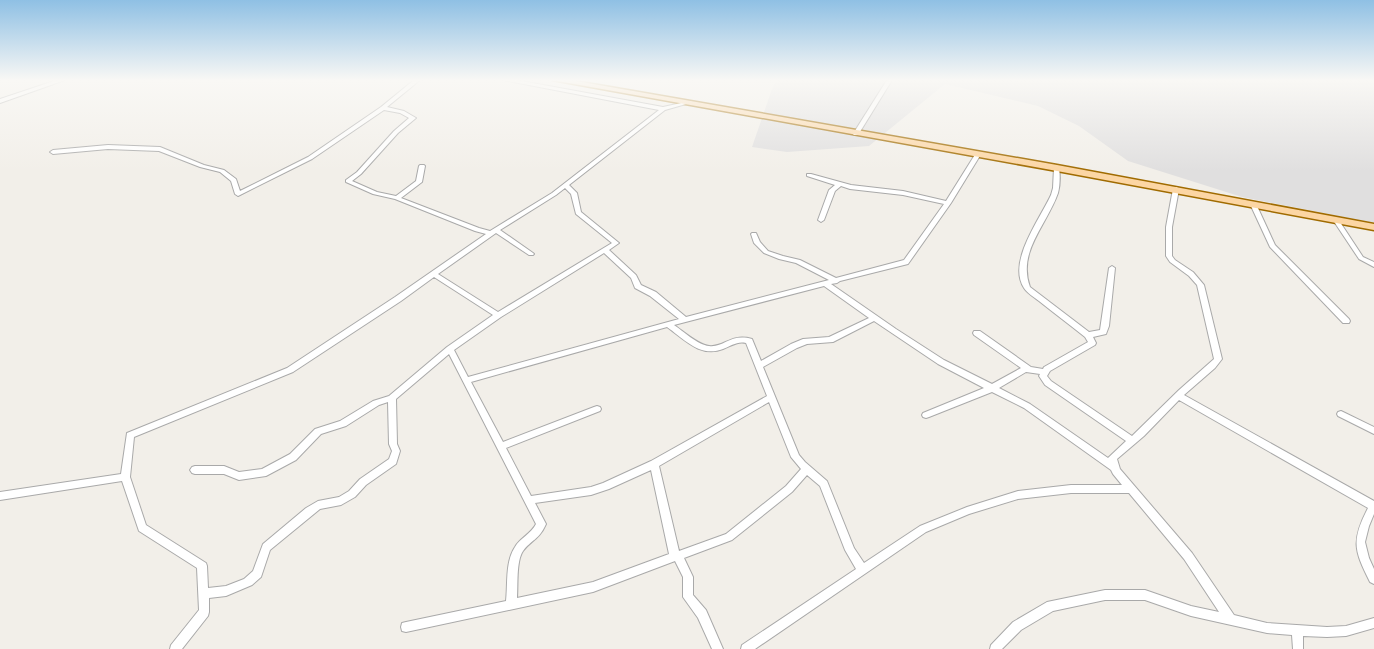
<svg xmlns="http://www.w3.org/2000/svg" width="1374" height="649" viewBox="0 0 1374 649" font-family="Overpass,sans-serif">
  <rect width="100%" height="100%" fill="#f2efe9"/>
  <polygon fill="#e0dfdf" points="777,80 1374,80 1374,223 1242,197 1128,161 1079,126 1038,106 945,84 869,146 787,152 752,147 773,86"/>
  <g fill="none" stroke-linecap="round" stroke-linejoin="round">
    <defs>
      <g id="minor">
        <polygon points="57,80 65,80 0,103 0,99"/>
        <path d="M414 80H420L387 107 404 111 416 118 398 133 361 174 352 181 377 192 396 196 416 181 419 166 420 165H424L425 166 422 182 401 198 479 228 490 231 552 193 659 110 503 80H516L663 107 686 102V104L665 110 569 185 577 193 581 212 619 243 609 250 636 275 641 285 656 292 686 317 829 280 796 263 779 259 764 253 754 243 751 234 752 233H756L760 242 768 251 783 256 800 260 836 278 904 260 944 204 903 195 850 189 841 186 835 191 824 220 821 222 818 220 829 190 835 185 807 176V174H811L851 185 903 191 946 201 976 153H980L981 154 951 203 908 264 840 281 837 283 831 284 896 329 944 360 992 384 1021 368 974 335 973 333 974 331H980L1031 367 1043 369 1044 367 1088 342 1085 337C1070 325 1054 313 1039 301 1034 297 1027 293 1024 288 1007 262 1040 219 1051 195L1053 188 1054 168 1055 167H1059C1060 174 1060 186 1058 193 1047 225 1017 251 1030 287L1089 332 1100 330 1109 268 1112 266 1115 268 1109 326 1106 334 1093 337 1096 343 1095 345 1050 371 1047 376 1051 381 1132 436 1179 390 1214 359 1197 285 1189 276 1170 262 1166 256V227L1173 189 1176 187 1178 188 1179 189 1172 227V256L1175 260 1193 272 1204 285 1222 359 1215 368 1184 395 1374 501V514L1369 526 1365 542 1369 558 1374 569V584L1370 582C1354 550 1351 541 1368 508L1179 400 1144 436 1117 459 1120 469 1192 553 1234 615 1267 623 1327 627 1346 626 1374 618V628L1346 636 1327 637 1303 636V649H1293L1292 635 1267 633 1191 616 1145 600H1105L1053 611 1021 630 1002 649H990L991 645 1013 622 1047 602 1105 590H1145L1191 606 1219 612 1184 559 1129 493H1071L1018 499 969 514 926 532 755 649H741L742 645 856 569 845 550 820 486 807 475 792 492 732 540 684 558 693 577V595L706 610 723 649H712L698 618 683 597V577L675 561 593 592 406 632 402 631 401 627 402 623 406 622 506 601C508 584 505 562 515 547 520 538 531 534 536 524L449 354 396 399 397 444 400 451 396 464 366 485 355 497 341 505 320 509 270 550 261 577 252 585 226 596 209 598V612L208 616 182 649H170L171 645 199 610 197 568 139 531 122 481 0 500V492L121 474 127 433 287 368 395 297 486 234 475 231 395 199 373 194 346 182V180L357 172 394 131 409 118 400 113 384 110 312 159 238 196 235 194 231 181 220 172 200 167 159 151 108 149 53 154 50 152 53 150 108 145 160 147 204 165 224 170 236 179 240 191 308 157 381 107ZM565 188 571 194 576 214 612 243 498 312 438 274 496 233 529 255H533L534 254 533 253 500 230 556 195ZM604 253 631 278 635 288 650 296 679 319 468 377 454 350 501 317ZM434 277 493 315 447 347 389 396 373 401 340 421 315 429 290 454 262 469 239 472 224 466H195L192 467 190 470 192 473 195 474H224L239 480 266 476 296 460 321 434 346 426 379 405 388 402 389 444 392 451 389 459 360 479 349 491 339 497 318 501 306 508 263 544 253 571 244 579 226 586 208 588 207 566 206 563 146 525 130 477 134 437 293 372 401 301ZM824 286 869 318 829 337 803 339 791 344 761 361 752 339C730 333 724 348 709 346 698 345 683 331 674 325ZM874 321 938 364 984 388 923 413 922 415 923 417 926 418 929 417 992 392 1024 408 1111 470 1113 474 1122 485H1071L1018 491 967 507 920 526 864 563 854 548 827 481 805 462 799 455 763 367 797 348 807 344 833 342ZM667 327C684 339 700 358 723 349 731 346 737 341 746 343L767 396 651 461 603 483 591 487 531 496 506 448 600 411 601 409 600 407 597 406 594 407 503 442 471 382ZM1026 372 1040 374 1039 376 1045 385 1126 441 1108 458 1030 404 999 388ZM769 402 791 457 801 469 786 486 726 534 679 551 659 466ZM651 470 669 554 593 582 517 598C518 586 516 561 523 551 531 540 539 540 546 524L535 503 591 495 609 489Z"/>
        <polygon points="887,80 892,80 858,135 854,135 853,134"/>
        <polygon points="1254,204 1257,206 1275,245 1349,319 1350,321 1349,323 1343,323 1270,247 1251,206"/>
        <polygon points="1336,218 1338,219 1363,257 1374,262 1374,267 1359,259 1333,220"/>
        <polygon points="1341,411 1374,427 1374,434 1338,416 1337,414 1338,412"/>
      </g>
      <polygon id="primary" points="552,80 570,80 1057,165 1374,224 1374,230 1057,171"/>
    </defs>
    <use href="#minor" stroke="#a9a9a9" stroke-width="2"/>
    <use href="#primary" stroke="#a06b00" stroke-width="3"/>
    <use href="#minor" fill="#fff" fill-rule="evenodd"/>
    <use href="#primary" fill="#fcd6a4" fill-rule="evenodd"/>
  </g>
  <linearGradient id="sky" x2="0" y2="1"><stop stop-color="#8fc0e4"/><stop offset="0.47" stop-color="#f9f8f5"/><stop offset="1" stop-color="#f9f8f5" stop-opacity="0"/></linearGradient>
  <rect width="1374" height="171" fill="url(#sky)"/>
</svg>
